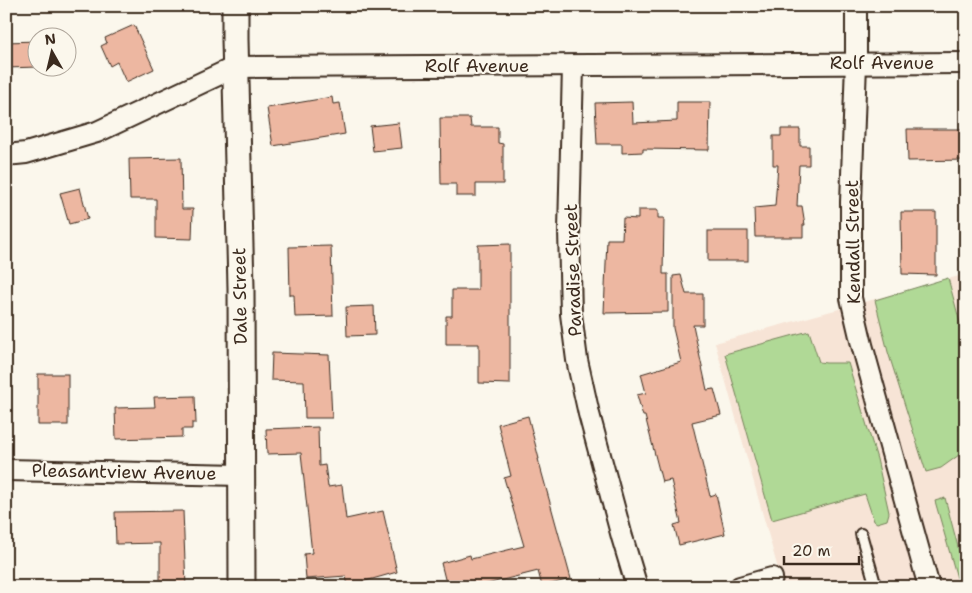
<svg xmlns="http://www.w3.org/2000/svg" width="972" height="593" viewBox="0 0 972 593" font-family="'Shantell Sans',sans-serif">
  <rect width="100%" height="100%" fill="#fbf7ec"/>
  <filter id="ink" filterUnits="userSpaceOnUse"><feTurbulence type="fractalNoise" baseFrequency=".02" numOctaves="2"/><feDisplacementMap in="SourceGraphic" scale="10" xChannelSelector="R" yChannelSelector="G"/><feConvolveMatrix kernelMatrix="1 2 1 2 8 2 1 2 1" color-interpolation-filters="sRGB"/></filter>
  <g filter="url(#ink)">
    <polygon fill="#f7e4d6" points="966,274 966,587 783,587 715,343"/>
    <g fill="#b0d996" stroke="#76825a">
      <polygon points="948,278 966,345 966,450 941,468 926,472 888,352 875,300"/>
      <polygon points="809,331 819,362 826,363 848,363 877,459 888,508 889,513 887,520 877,523 874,521 865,494 772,520 725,354"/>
      <polygon points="945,498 962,562 966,568 966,574 957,578 935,501"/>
    </g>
    <g fill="#edb7a1" stroke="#3b2a1e">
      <polygon points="134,25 154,69 126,82 117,62 110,66 101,46 107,43 105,38"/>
      <polygon points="38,41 38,67 6,68 6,42"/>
      <polygon points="332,97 333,104 340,103 345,134 273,146 267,108"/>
      <polygon points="632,102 633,123 677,121 677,102 710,102 709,150 643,149 643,152 622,153 622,144 597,144 595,103"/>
      <polygon points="440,118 470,118 471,127 498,127 498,143 503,144 503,184 476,184 476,196 456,196 456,184 441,184"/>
      <polygon points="399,123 402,148 373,151 370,126"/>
      <polygon points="781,129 800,129 800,146 809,146 809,165 799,165 797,206 802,206 805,225 803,225 803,237 755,237 754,208 775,206 778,165 773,165 773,136 781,136"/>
      <polygon points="907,129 966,129 966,160 908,161"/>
      <polygon points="181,158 182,209 193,209 192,239 156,238 156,199 130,199 129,159"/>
      <polygon points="80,188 88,219 69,224 60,193"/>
      <polygon points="638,210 658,210 658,218 664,218 663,274 668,274 668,312 604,313 607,239 622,239 623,218 638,219"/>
      <polygon points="901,212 936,212 936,275 902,274"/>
      <rect x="708" y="231" width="40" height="30"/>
      <polygon points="510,244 510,384 479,383 479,344 446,344 446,316 452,316 452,290 478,290 478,245"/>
      <polygon points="331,246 333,316 295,317 294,295 290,295 289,247"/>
      <polygon points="681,275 686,294 703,294 703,325 693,325 707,390 714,389 721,415 692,422 710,496 716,494 725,534 679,545 674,525 681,523 671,480 662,482 645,416 643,416 637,395 646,393 641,374 681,362 673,328 673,276"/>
      <polygon points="374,306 375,335 347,336 346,307"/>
      <polygon points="272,353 329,355 332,418 305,418 304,381 271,380"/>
      <rect x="38" y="374" width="30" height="51"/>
      <polygon points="195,396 196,423 192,423 192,429 182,429 182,437 116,439 115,408 155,407 154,397"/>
      <polygon points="528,416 539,459 538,459 571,579 542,586 538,571 475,587 447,587 441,563 470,555 471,559 524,546 504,478 511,476 498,424"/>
      <polygon points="318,427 319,466 325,465 328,487 342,485 346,519 383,511 397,572 348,586 346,576 306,579 304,554 312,553 301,453 267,454 266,429"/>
      <polygon points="183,511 186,587 160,587 160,543 116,544 115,512"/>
    </g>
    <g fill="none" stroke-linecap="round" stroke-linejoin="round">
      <defs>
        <polyline id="service" points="861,534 876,587"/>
        <g id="minor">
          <polyline points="856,6 856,63 851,202 851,298 862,345 929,587"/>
          <polyline points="573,66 569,230 571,314 577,360 589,414 622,537 637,587"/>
          <polyline points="6,155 26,153 97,132 235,67 966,63"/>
          <polyline points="6,470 241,475"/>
          <polyline points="740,587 772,578"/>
        </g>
        <polyline id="tertiary" points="235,6 235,39 241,288 242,587"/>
      </defs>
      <use href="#service" stroke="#3b2a1e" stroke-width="14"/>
      <use href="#minor" stroke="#3b2a1e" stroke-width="24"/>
      <use href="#tertiary" stroke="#3b2a1e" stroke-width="29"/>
      <use href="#service" stroke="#fbf7ec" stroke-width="10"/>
      <use href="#minor" stroke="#fbf7ec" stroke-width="20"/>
      <use href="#tertiary" stroke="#fbf7ec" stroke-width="25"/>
    </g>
  </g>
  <g text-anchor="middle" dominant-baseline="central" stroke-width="4" stroke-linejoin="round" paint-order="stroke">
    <g font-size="18" fill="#3b2a1e" stroke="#fbf7ec">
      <text x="882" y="63">Rolf Avenue</text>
      <text x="477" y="66">Rolf Avenue</text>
      <text transform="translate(853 242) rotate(-91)">Kendall Street</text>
      <text transform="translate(573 270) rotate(-92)">Paradise Street</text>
      <text transform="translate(240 296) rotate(-91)">Dale Street</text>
      <text transform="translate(124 472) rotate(1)">Pleasantview Avenue</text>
    </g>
  </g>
  <rect width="972" height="593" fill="none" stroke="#fbf7ec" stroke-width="25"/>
  <rect x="12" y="12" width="947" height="568" fill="none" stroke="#3b2a1e" stroke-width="2" filter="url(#ink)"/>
  <g transform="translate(52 52) rotate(352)"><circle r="24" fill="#fbf7ec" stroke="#aea59a"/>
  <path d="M0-4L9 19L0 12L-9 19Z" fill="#3b2a1e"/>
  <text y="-8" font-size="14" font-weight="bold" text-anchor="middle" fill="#3b2a1e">N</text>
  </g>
  <path d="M784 556v8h75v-8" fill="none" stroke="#3b2a1e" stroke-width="2.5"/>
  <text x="792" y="556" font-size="15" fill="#3b2a1e" stroke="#fbf7ec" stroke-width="4" paint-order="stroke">20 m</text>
</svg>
